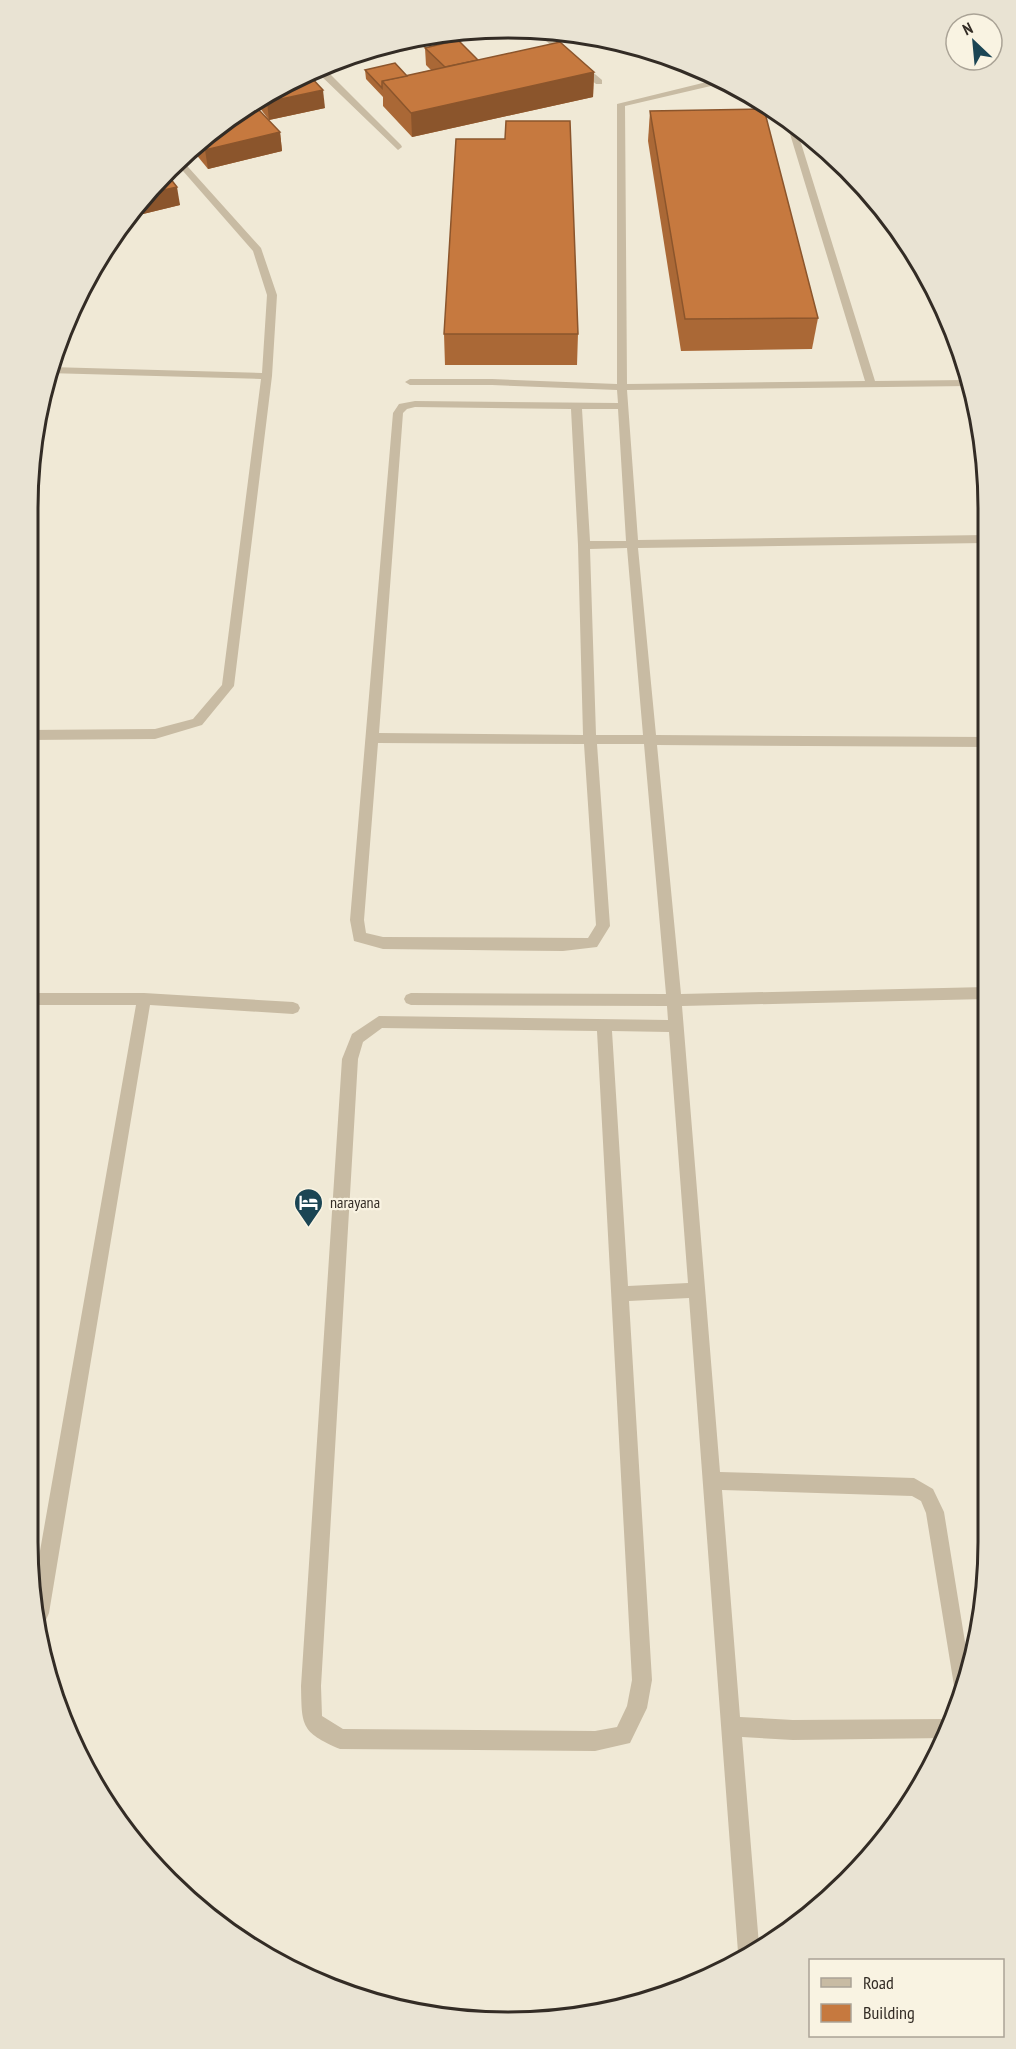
<svg xmlns="http://www.w3.org/2000/svg" width="1016" height="2049" viewBox="0 0 1016 2049" font-family="'PT Sans Narrow',sans-serif">
  <rect width="100%" height="100%" fill="#f0e9d6"/>
  <g fill="none" stroke-linecap="round" stroke-linejoin="round">
    <g fill="#c8bba3" fill-rule="evenodd">
      <polygon points="531,28 540,28 602,80 602,84 596,84"/>
      <polygon points="482,30 497,30 325,69 401,145 402,147 398,150 315,70 331,63"/>
      <path d="M723 78 728 82 625 106 627 384 865 381 787 124 789 122 796 127 875 381 967 380 969 386 627 390 638 540 985 535V543L638 548 656 735 986 737V747L657 745 681 994 986 987V999L682 1006 720 1472 914 1478 933 1489 944 1512 970 1673 960 1700 956 1698 926 1513 921 1501 912 1496 722 1490 740 1717 793 1720 952 1719 945 1738 793 1740 742 1737 759 1945 741 1958 738 1952 689 1298 629 1301 652 1680 647 1708 630 1743 595 1751 340 1749C300 1732 302 1725 301 1686L342 1059 352 1034 379 1016 668 1020 667 1006 411 1005 406 1003 404 999 406 995 411 993 666 994 644 744H597L610 926 597 947 563 951 383 949 354 941 350 920 393 413 399 404 415 401 618 403 617 390 492 385H410L405 382 410 379H492L617 384V104ZM415 407 571 409 578 545 583 735 379 733 403 413 407 409ZM582 409H618L626 541H590ZM627 548 643 735H596L590 549ZM378 743 584 744 596 925 588 938 383 937 366 933 364 920ZM382 1028 597 1031 632 1680 627 1706 617 1727 595 1731 343 1729 322 1716 321 1686 358 1059 363 1042ZM612 1031 669 1032 688 1283 628 1286Z"/>
      <polygon points="180,158 261,248 277,295 272,376 234,686 202,725 155,739 28,740 28,730 155,729 193,719 222,685 261,379 47,373 50,367 262,373 267,295 253,251 176,163"/>
      <polygon points="28,993 144,993 293,1002 298,1004 300,1008 298,1012 293,1014 150,1005 49,1613 46,1620 40,1622 34,1585 136,1005 28,1005"/>
    </g>
  </g>
  <g fill="#aa6836">
    <polygon points="570,33 594,37 578,41"/>
    <polygon points="425,48 478,60 594,72 593,97 412,137 383,106 383,97 366,79 365,70 407,76 431,70 426,65"/>
    <polygon points="267,92 325,108 269,120 256,103 256,100"/>
    <polygon points="650,111 818,318 812,349 681,351 648,141"/>
    <polygon points="236,114 280,132 282,151 208,169 190,147"/>
    <polygon points="505,139 578,334 577,365 445,365 444,334"/>
    <polygon points="166,173 180,205 143,214 136,205"/>
  </g>
  <g fill="#8b552c">
    <polygon points="578,34 594,37 578,41"/>
    <polygon points="594,72 593,97 412,137 411,113"/>
    <polygon points="323,90 325,108 269,120 267,102"/>
    <polygon points="280,132 282,151 208,169 205,150"/>
    <polygon points="177,187 180,205 143,214 141,200 146,194"/>
  </g>
  <g fill="#c6793f" stroke="#8b552c" stroke-width="1.5">
    <polygon points="458,40 478,60 445,67 425,48"/>
    <polygon points="560,42 594,72 411,113 382,81"/>
    <polygon points="395,63 407,76 382,81 382,88 365,70"/>
    <polygon points="306,74 308,74 323,90 267,102 262,95 267,92"/>
    <polygon points="258,109 280,132 205,150 198,141 236,114"/>
    <polygon points="764,109 818,318 685,319 650,111"/>
    <polygon points="506,121 570,121 578,334 444,334 456,139 505,139"/>
    <polygon points="166,173 177,187 146,194"/>
  </g>
  <defs>
    <symbol id="hotel-pin" viewBox="-11 -11 22 30"><path d="M0 17L-7.5 6A9.5 9.5 0 1 1 7.5 6Z" fill="#1b4554" stroke="#f9f3e2"/><path d="M-6-4.5h1.5V1H6V5H4.5V3h-9V5H-6ZM-4 0a1.8 1.8 0 1 1 3.6 0ZM.5 0V-2.5h3Q6-2.5 6 0Z" fill="#fff"/></symbol>
  </defs>
  <g fill-rule="evenodd">
    <use href="#hotel-pin" x="292" y="1186" width="33" height="45"/>
  </g>
  <g text-anchor="middle" dominant-baseline="central" stroke-width="4.5" stroke-linejoin="round" paint-order="stroke">
    <g font-size="16" fill="#332c25" stroke="#f9f3e2" text-anchor="start">
      <text x="330" y="1202">narayana</text>
    </g>
  </g>
  <path d="M0 0H1016V2049H0ZM508 38H508A470 470 0 0 1 978 508V1542A470 470 0 0 1 508 2012H508A470 470 0 0 1 38 1542V508A470 470 0 0 1 508 38Z" fill="#e9e3d3" fill-rule="evenodd"/>
  <path fill="none" stroke="#332c25" stroke-width="3" d="M508 38H508A470 470 0 0 1 978 508V1542A470 470 0 0 1 508 2012H508A470 470 0 0 1 38 1542V508A470 470 0 0 1 508 38Z"/>
  <rect x="809" y="1959" width="195" height="78" fill="#f9f3e2" stroke="#aaa396" stroke-width="1.5"/>
  <rect x="821" y="1978" width="30" height="9" fill="#c8bba3" stroke="#aaa396" stroke-width="1.5"/>
  <text x="863" y="1989" font-size="18" fill="#332c25">Road</text>
  <rect x="821" y="2004" width="30" height="18" fill="#c6793f" stroke="#aaa396" stroke-width="1.5"/>
  <text x="863" y="2019" font-size="18" fill="#332c25">Building</text>
  <g transform="translate(974 42) rotate(334)"><circle r="28" fill="#f9f3e2" stroke="#aaa396" stroke-width="1.5"/>
  <path d="M0-4.5L10 22L0 15L-10 22Z" fill="#1b4554"/>
  <text y="-9" font-size="16" font-weight="bold" text-anchor="middle" fill="#332c25">N</text>
  </g>
</svg>
